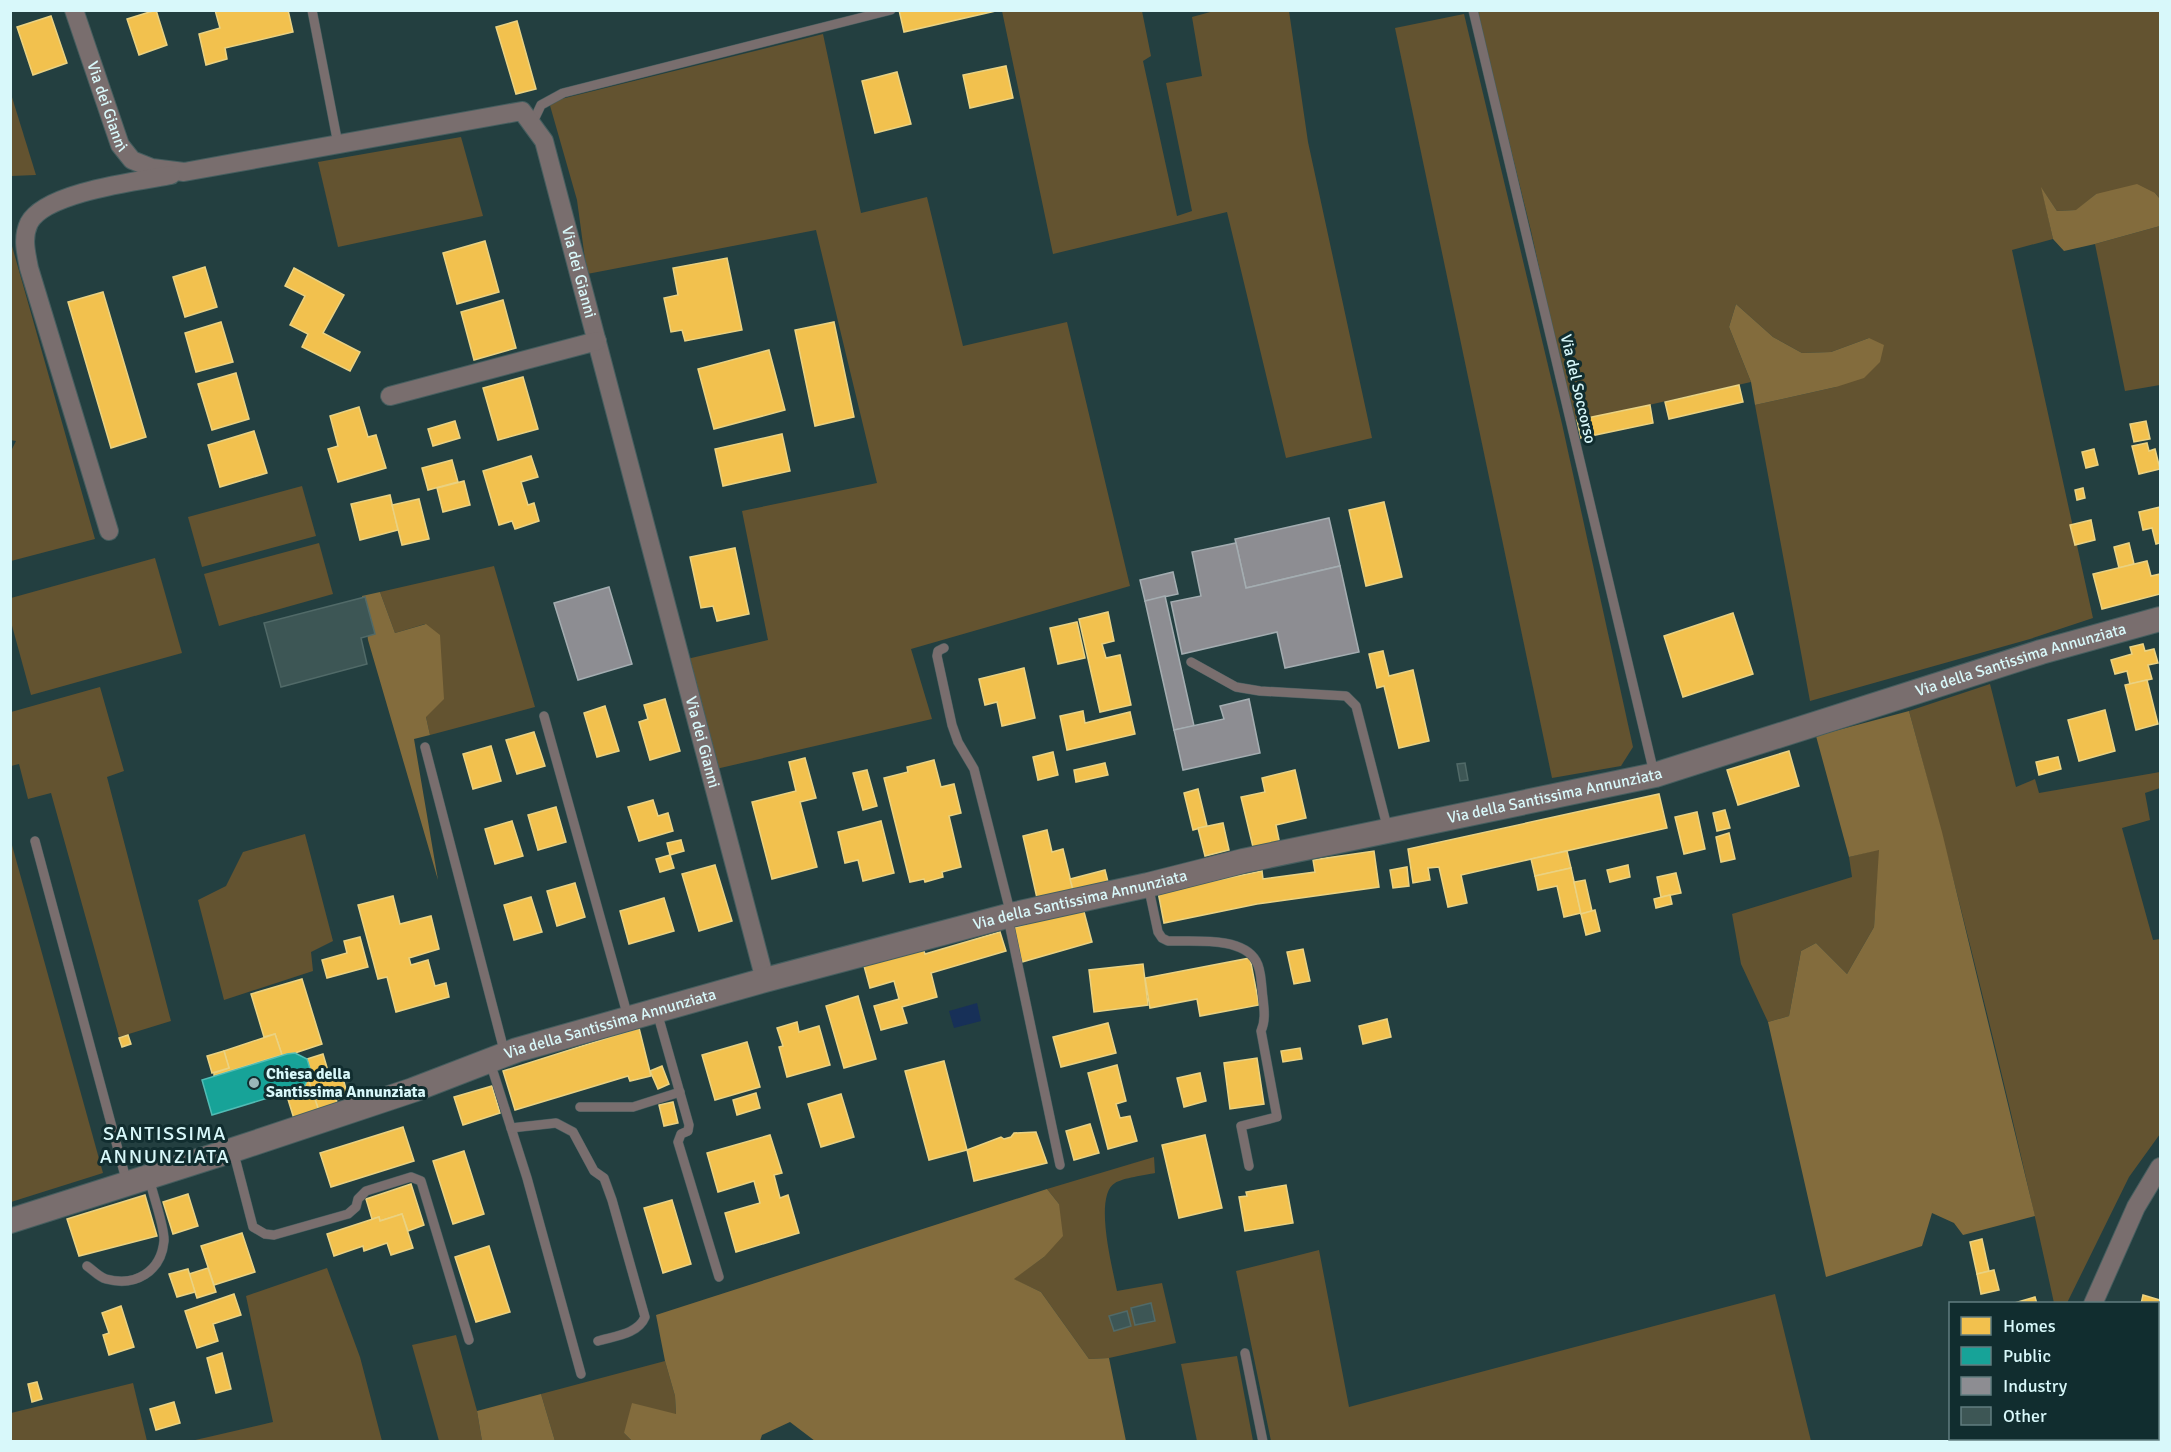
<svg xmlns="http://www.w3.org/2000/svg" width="2171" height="1452" viewBox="0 0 2171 1452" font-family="Signika,sans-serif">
  <rect width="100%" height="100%" fill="#233f40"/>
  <g fill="#635330">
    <polygon points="1481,10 2160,11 2160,199 2155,193 2096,194 2077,210 2057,211 2042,189 2053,239 2012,250 2093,618 2030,639 1810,701 1755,405 1836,387 1869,338 1831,352 1802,353 1773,337 1736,304 1729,327 1751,382 1573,422 1531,231 1477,12"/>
    <polygon points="1002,11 1142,11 1151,56 1143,61 1177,216 1192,211 1166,83 1202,76 1192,17 1214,11 1289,11 1308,142 1372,438 1286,458 1227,212 1053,254"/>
    <polygon points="1464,14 1562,424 1633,747 1621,766 1552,778 1395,28"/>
    <polygon points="823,34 861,213 927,197 963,346 1067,322 1130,586 911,649 932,719 716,769 687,659 768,640 742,511 877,483 816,230 587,274 577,200 549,102"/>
    <polygon points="11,94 36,175 11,176"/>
    <polygon points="461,137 483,216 338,247 318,162"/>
    <polygon points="2160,226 2160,385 2125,391 2095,244"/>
    <path d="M10 239 95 539 11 561V451L16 441 10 440C10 427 14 373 10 366Z"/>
    <polygon points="302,486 316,536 202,567 188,517"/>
    <polygon points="319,543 333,594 219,626 204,574"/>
    <polygon points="155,558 182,653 31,695 11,622 11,598"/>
    <polygon points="494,566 535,707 430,735 426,717 425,624 395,633 380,592"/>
    <path d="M1990 684 2016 787 2035 779 2039 793 2160 772V788L2145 793 2150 820 2122 828 2153 940 2160 939V1134L2129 1177 2067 1303H2054C2011 1105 1962 907 1909 711Z"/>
    <polygon points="100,687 124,771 107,777 171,1021 119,1037 51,793 28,799 19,764 11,766 11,712"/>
    <polygon points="305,834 333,941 311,952 313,971 224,1000 198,900 226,886 243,852"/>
    <polygon points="10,838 103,1173 11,1202 10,1202"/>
    <polygon points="1880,849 1874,927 1847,974 1816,943 1801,951 1789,1016 1768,1022 1741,964 1732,914 1852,877 1849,857"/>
    <path d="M1154 1157 1155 1173C1145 1175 1123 1178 1115 1183 1093 1196 1113 1270 1117 1291L1162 1283 1176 1343 1109 1358 1089 1359 1041 1292 1013 1279 1044 1257 1059 1204 1047 1189Z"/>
    <polygon points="1319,1250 1349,1407 1775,1294 1811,1441 1271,1441 1236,1271"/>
    <polygon points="327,1268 360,1357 382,1441 191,1441 273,1422 246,1296"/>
    <polygon points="456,1335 477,1411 482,1441 439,1441 412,1345"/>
    <polygon points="1237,1356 1253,1441 1197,1441 1181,1364"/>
    <polygon points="665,1361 675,1396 676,1415 624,1433 632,1441 555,1441 541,1394"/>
    <polygon points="133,1383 147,1441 11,1441 11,1413"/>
  </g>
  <g fill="#836c3d">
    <polygon points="2137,184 2155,193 2160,199 2160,226 2095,244 2064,251 2053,239 2041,187 2057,211 2076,210 2096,194"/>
    <polygon points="1736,304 1773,337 1802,353 1831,352 1869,338 1884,345 1880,362 1864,378 1836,387 1755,405 1751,382 1729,327"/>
    <polygon points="380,592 395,633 426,624 440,635 444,699 426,717 430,735 414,739 438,880 368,640 362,596"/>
    <polygon points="1909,711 1942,832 2035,1216 1963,1235 1954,1223 1932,1213 1922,1246 1826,1277 1768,1022 1789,1016 1801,951 1816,943 1847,974 1874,927 1879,850 1849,857 1816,736"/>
    <polygon points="1047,1189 1059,1204 1063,1236 1044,1257 1014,1279 1041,1292 1089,1359 1109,1358 1126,1441 815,1441 790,1422 762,1435 760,1441 632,1441 624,1433 632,1403 676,1414 675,1396 665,1361 656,1315"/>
    <polygon points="541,1394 555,1441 482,1441 477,1411"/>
  </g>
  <polygon fill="#173058" points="977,1003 981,1021 954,1028 949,1011"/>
  <g fill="#f2c14e" stroke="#ead282" stroke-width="1.5">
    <polygon points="156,10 167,45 139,55 127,19"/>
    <polygon points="215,10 288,10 293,32 225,48 227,59 206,65 199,34 220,28"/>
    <polygon points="899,10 1000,10 904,32"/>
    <polygon points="51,16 67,63 33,75 17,27"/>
    <polygon points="517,21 536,89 516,94 496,27"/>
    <polygon points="1006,66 1013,98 970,108 963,75"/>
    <polygon points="897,72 911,124 875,133 862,81"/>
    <polygon points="485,241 499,292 457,304 443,253"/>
    <polygon points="727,258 742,330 685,341 682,330 671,332 664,298 678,295 673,268"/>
    <polygon points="205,267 217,307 185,317 173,277"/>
    <polygon points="294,268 344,295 323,333 360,352 350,371 302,347 308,334 290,325 305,296 285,286"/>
    <polygon points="103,292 146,437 111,448 68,302"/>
    <polygon points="503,300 516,348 474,360 461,312"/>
    <polygon points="221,322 233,362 196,372 185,333"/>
    <polygon points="834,322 854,417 815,426 795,330"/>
    <polygon points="769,350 785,410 714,429 698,369"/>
    <polygon points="236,373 249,419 212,430 198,384"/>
    <polygon points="523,377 538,429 498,440 483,388"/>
    <polygon points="1739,385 1743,402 1669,419 1665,402"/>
    <polygon points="1650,405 1653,423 1581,438 1577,420"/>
    <polygon points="359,407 368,437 376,435 386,468 338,482 328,449 338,446 330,416"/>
    <polygon points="455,421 460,438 433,446 428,429"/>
    <polygon points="2146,421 2150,439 2134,442 2130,424"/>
    <polygon points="254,431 267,473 220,487 208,445"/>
    <polygon points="782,434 790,471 723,486 715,449"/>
    <polygon points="2147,443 2149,451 2155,449 2160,469 2139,474 2132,446"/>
    <polygon points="2094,449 2098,465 2086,468 2082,452"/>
    <polygon points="531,456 538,477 521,482 528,505 534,503 539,521 515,529 512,521 499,525 483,471"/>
    <polygon points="452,460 458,482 428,490 422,468"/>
    <polygon points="464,481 470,505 443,512 437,488"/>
    <polygon points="2083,488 2085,498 2077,500 2075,490"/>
    <polygon points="390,495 398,530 360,540 351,504"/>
    <polygon points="419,499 429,539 402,545 392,505"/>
    <polygon points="1384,502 1402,577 1366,586 1349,510"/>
    <polygon points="2160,507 2160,543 2156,544 2152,528 2143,530 2139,512"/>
    <polygon points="2091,520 2095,540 2075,545 2070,525"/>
    <polygon points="2129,543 2134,564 2119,568 2114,547"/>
    <polygon points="735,548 749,614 717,621 713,606 701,608 690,557"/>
    <polygon points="2147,561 2151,576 2160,574 2160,594 2102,609 2093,574"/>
    <polygon points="1108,612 1114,641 1102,644 1106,658 1120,655 1131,705 1100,712 1079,619"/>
    <polygon points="1733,613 1753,674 1683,697 1664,636"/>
    <polygon points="1077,622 1085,658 1058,664 1050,628"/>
    <polygon points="2143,644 2145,651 2154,649 2158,663 2148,665 2152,679 2130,684 2127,671 2115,674 2111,660 2132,654 2130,647"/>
    <polygon points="1383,651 1389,676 1413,670 1429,741 1399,748 1384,686 1377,688 1369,654"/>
    <polygon points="1024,668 1035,718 1002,726 997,702 985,705 979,679"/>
    <polygon points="2147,680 2158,724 2136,730 2125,685"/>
    <polygon points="665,699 680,751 650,760 639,722 648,719 644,705"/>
    <polygon points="605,706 619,751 597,757 584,713"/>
    <polygon points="2105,710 2115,751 2079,761 2068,720"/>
    <polygon points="1083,711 1085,723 1130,712 1135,734 1067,750 1060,716"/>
    <polygon points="534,732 545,766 517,774 506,740"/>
    <polygon points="491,746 501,781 473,789 463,754"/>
    <polygon points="1789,751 1799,786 1738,805 1727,770"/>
    <polygon points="1053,752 1058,775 1038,780 1033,757"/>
    <polygon points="2058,757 2061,769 2039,775 2036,762"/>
    <polygon points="805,758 816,798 800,802 817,867 772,879 752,802 796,791 789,762"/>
    <polygon points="934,760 941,787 954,784 961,813 949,816 961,867 942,872 943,877 925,882 924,879 910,882 884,778 908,772 907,767"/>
    <polygon points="1105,763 1108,775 1076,782 1074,770"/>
    <polygon points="867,770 877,806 863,810 853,773"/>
    <polygon points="1295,770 1306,818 1276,825 1280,845 1254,851 1241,797 1265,792 1262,778"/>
    <polygon points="1198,789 1207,826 1193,830 1184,793"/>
    <polygon points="1659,794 1667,828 1461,875 1467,903 1448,907 1439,867 1428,868 1430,880 1413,883 1408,849"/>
    <polygon points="653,800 658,816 668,813 673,831 639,841 628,807"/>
    <polygon points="556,807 566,842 538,850 528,815"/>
    <polygon points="1725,810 1730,828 1717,831 1713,813"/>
    <polygon points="1697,812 1705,849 1684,854 1675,817"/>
    <polygon points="512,821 523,856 495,864 485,829"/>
    <polygon points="881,821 894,873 863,881 858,860 845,863 838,832"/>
    <polygon points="1223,823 1229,850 1205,856 1198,828"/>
    <polygon points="1047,830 1052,852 1063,849 1073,890 1037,898 1023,836"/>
    <polygon points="1729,833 1735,859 1721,862 1716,837"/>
    <polygon points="681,840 684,851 670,855 667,843"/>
    <polygon points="1374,851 1379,887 1257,904 1164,923 1158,892 1262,871 1263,879 1315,872 1313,860"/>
    <polygon points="1567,851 1571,868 1535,876 1531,859"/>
    <polygon points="670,855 674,868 660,872 656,859"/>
    <polygon points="715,865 732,921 699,931 682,874"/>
    <polygon points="1628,865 1630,877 1610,882 1607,870"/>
    <polygon points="1407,867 1409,886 1393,888 1390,870"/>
    <polygon points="1571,868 1581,913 1564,917 1557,886 1538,890 1535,876"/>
    <polygon points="1105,870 1108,882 1073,890 1070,879"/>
    <polygon points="1676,873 1681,893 1661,897 1657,877"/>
    <polygon points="1585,880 1592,911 1581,914 1574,882"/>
    <polygon points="575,883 585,917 557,926 547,891"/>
    <polygon points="1670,895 1672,904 1656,908 1654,899"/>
    <polygon points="393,896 400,924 431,916 439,949 409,958 411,965 428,960 435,986 446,983 449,997 396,1012 387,977 378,979 358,905"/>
    <polygon points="531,897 542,932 514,940 504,905"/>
    <polygon points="664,898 674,931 629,944 620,911"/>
    <polygon points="1083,908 1092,942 1022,962 1013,928"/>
    <polygon points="1595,910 1600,931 1586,935 1581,914"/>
    <polygon points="1000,932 1006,951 931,973 937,997 902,1007 907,1023 881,1030 874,1006 899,999 894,981 870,988 864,966 923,948 925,954"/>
    <polygon points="360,937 368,967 327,978 322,960 347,953 344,941"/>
    <polygon points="1303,949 1310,981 1294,984 1287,952"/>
    <polygon points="1250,958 1259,1005 1200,1016 1197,999 1150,1008 1145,978"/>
    <polygon points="1143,964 1148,1005 1094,1012 1089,970"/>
    <polygon points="302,979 322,1044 295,1053 282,1055 275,1034 264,1037 251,994"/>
    <polygon points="858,996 876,1059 844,1068 826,1006"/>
    <polygon points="1387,1019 1391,1037 1363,1044 1359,1026"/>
    <polygon points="797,1022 799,1032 819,1026 830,1065 787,1077 779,1047 783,1046 777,1028"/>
    <polygon points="1108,1023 1116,1053 1061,1067 1053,1037"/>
    <polygon points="639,1028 651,1076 630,1081 628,1076 515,1110 503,1071"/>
    <polygon points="275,1034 282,1055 214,1076 214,1073 229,1068 224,1051"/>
    <polygon points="128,1035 131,1044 122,1047 119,1038"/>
    <polygon points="747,1042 760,1087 715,1100 702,1055"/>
    <polygon points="1300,1048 1302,1059 1283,1062 1281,1051"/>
    <polygon points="224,1051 229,1068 212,1073 207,1056"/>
    <polygon points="323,1054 328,1071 340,1068 348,1096 336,1100 339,1107 320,1114 308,1079 311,1072 307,1059"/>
    <polygon points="1257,1058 1264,1104 1230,1109 1224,1063"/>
    <polygon points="944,1061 967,1150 929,1160 905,1071"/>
    <polygon points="1117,1065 1126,1101 1116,1104 1120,1118 1130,1116 1137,1141 1108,1149 1088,1073"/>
    <polygon points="662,1066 669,1084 658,1089 650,1071"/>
    <polygon points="1200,1073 1206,1101 1184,1107 1177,1078"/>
    <polygon points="308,1079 320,1114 295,1122 286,1093 304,1087"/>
    <polygon points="492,1086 500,1113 463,1125 454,1097"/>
    <polygon points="756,1093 760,1108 737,1115 733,1100"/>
    <polygon points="841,1094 854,1137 821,1147 808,1104"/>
    <polygon points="673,1102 678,1123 664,1126 659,1105"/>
    <polygon points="1090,1124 1099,1153 1074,1160 1066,1131"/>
    <polygon points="403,1127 414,1161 331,1187 320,1153"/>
    <polygon points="1036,1132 1047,1163 974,1181 967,1150 1001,1137 1004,1139 1011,1137 1014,1133"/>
    <polygon points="770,1135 782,1173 774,1175 780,1198 788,1195 799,1233 736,1252 725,1213 760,1203 754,1181 718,1192 707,1153"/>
    <polygon points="1205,1135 1222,1208 1179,1218 1162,1145"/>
    <polygon points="464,1151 484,1214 453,1224 433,1161"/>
    <polygon points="411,1184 424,1225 408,1231 402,1214 380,1221 379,1217 372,1219 366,1199"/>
    <polygon points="1286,1185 1293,1223 1245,1231 1239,1197 1247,1196 1246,1192"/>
    <polygon points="188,1194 198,1226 173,1234 163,1202"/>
    <polygon points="145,1195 157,1236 79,1256 67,1219"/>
    <polygon points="672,1200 691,1264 663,1273 644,1208"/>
    <polygon points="402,1214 413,1248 391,1255 387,1243 364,1251 363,1246 334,1256 327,1234 379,1217 380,1221"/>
    <polygon points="242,1233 255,1272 214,1285 201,1246"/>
    <polygon points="1982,1239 1989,1271 1977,1274 1970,1242"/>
    <polygon points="489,1246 510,1312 476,1322 455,1257"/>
    <polygon points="208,1268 216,1292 197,1298 189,1274"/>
    <polygon points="188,1269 195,1292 177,1297 169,1274"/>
    <polygon points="1994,1270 1999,1290 1981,1294 1977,1274"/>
    <polygon points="234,1294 241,1315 213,1324 218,1341 197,1348 185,1311"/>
    <polygon points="2143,1295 2160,1300 2160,1372 2158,1372 2158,1304 2141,1304"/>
    <polygon points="2035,1297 2037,1304 2011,1304"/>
    <polygon points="121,1306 134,1347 109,1355 103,1335 109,1333 102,1313"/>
    <polygon points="222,1353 231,1389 216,1393 207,1358"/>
    <polygon points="37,1382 42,1399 32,1402 28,1384"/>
    <polygon points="174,1402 180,1423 156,1430 150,1409"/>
  </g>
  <polygon fill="#17a398" stroke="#51bcb5" stroke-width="1.5" points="295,1053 307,1059 311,1072 304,1087 212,1115 202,1080 287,1054"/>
  <g fill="#8d8d92" stroke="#a4adb1" stroke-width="1.5">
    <polygon points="1329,518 1340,566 1246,588 1235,539"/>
    <polygon points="1236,543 1246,588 1340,566 1359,652 1285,668 1277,632 1182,654 1171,602 1201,596 1192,552"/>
    <polygon points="1173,572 1178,594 1145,601 1140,580"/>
    <polygon points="609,587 632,664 578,680 554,603"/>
    <polygon points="1165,596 1194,726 1174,730 1145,601"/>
    <polygon points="1249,699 1260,753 1183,770 1174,730 1224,719 1220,706"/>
  </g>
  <g fill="#3d5655" stroke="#516a68" stroke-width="1.5">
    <polygon points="365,597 375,634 361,638 367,664 281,687 264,623"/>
    <polygon points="1465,763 1468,780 1460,781 1457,764"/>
    <polygon points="1151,1303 1155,1321 1135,1325 1131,1308"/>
    <polygon points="1127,1311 1131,1326 1114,1331 1109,1316"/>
  </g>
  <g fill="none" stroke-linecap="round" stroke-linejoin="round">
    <defs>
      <g id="service">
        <polyline points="312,10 338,144"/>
        <polyline points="1473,10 1654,773"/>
        <polyline points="532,124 541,105 563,93 891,10"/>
        <polyline points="944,648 938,651 937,656 952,725 958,742 974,769 1011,915"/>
        <polyline points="1191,662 1236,687 1260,691 1346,696 1356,706 1388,830"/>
        <polyline points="544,716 628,1017"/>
        <polyline points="425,747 505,1054"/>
        <polyline points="35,841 127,1183"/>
        <path d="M1148 885 1158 932 1162 938 1168 941C1193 942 1242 936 1256 961 1261 969 1261 980 1262 989 1263 1003 1267 1018 1261 1031L1277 1117 1241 1126 1249 1166"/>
        <polyline points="1008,918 1060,1165"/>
        <polyline points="657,1012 689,1125 688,1131 681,1134 678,1142 719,1277"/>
        <polyline points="490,1062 527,1178 581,1374"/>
        <polyline points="580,1107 633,1107 680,1092"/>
        <path d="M511 1128 556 1123 573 1132 594 1171 604 1178 612 1200 645 1317C638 1334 615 1336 598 1341"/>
        <polyline points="233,1150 253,1227 265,1234 274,1235 348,1214 356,1207 358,1199 366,1191 411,1177 421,1181 469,1340"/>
        <path d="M87 1266C93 1270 99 1277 106 1279 135 1287 161 1272 164 1241 165 1227 152 1193 149 1177"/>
        <polyline points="1245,1353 1263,1442"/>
      </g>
      <g id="minor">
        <path id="s1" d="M74 10 120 145 132 160 152 168 184 172 522 111 544 141 765 980"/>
        <polyline points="390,396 597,341"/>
        <path d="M109 531 29 268C26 252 22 238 29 223 45 192 139 181 171 175"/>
        <polyline points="2093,1304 2136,1207 2160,1167"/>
        <polyline points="2033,1442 2034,1438"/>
      </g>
      <g id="tertiary">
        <path id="s2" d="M10 1221 233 1150 413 1090 517 1050 765 980 1011 915 1148 885 1243 861 1655 775 2041 652 2160 619"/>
      </g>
    </defs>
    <use href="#service" stroke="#465e5f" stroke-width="10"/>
    <use href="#minor" stroke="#465e5f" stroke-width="20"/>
    <use href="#tertiary" stroke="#465e5f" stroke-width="26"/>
    <use href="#service" stroke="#796e6e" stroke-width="9"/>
    <use href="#minor" stroke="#796e6e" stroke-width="18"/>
    <use href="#tertiary" stroke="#796e6e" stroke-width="24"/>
  </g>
  <circle fill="#99b7b9" stroke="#112d2f" stroke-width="2" cx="254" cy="1083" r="6"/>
  <g text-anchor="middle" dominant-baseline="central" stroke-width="6" stroke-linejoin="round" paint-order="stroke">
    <g font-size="16" fill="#d8f8fa" stroke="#112d2f">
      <text stroke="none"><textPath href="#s1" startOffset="102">Via dei Gianni</textPath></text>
      <text stroke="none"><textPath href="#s1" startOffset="732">Via dei Gianni</textPath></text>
      <text transform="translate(1578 389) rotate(77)">Via del Soccorso</text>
      <text stroke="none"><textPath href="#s2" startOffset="2090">Via della Santissima Annunziata</textPath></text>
      <text stroke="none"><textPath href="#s1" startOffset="1218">Via dei Gianni</textPath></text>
      <text stroke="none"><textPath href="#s2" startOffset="1604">Via della Santissima Annunziata</textPath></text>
      <text stroke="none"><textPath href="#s2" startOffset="1118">Via della Santissima Annunziata</textPath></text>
      <text stroke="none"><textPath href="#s2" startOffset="632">Via della Santissima Annunziata</textPath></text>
    </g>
    <g font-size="16" font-weight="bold" fill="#d8f8fa" stroke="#112d2f" text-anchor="start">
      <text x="266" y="1074">Chiesa della<tspan x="266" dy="18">Santissima Annunziata</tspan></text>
    </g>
    <g font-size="20" letter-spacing="1.5" fill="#d8f8fa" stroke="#112d2f">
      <text x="165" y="1133">SANTISSIMA<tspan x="165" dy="23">ANNUNZIATA</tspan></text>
    </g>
  </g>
  <rect width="2171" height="1452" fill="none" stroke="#d8f8fa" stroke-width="24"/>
  <rect x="1949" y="1302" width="210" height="138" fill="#112d2f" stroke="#617e80" stroke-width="1.5"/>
  <rect x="1961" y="1317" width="30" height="18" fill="#f2c14e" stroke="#617e80" stroke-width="1.5"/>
  <text x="2003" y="1332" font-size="18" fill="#d8f8fa">Homes</text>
  <rect x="1961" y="1347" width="30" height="18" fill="#17a398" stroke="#617e80" stroke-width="1.5"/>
  <text x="2003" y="1362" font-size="18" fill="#d8f8fa">Public</text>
  <rect x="1961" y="1377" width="30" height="18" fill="#8d8d92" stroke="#617e80" stroke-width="1.5"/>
  <text x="2003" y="1392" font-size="18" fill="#d8f8fa">Industry</text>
  <rect x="1961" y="1407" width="30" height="18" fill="#3d5655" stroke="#617e80" stroke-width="1.5"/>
  <text x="2003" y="1422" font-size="18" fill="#d8f8fa">Other</text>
</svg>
